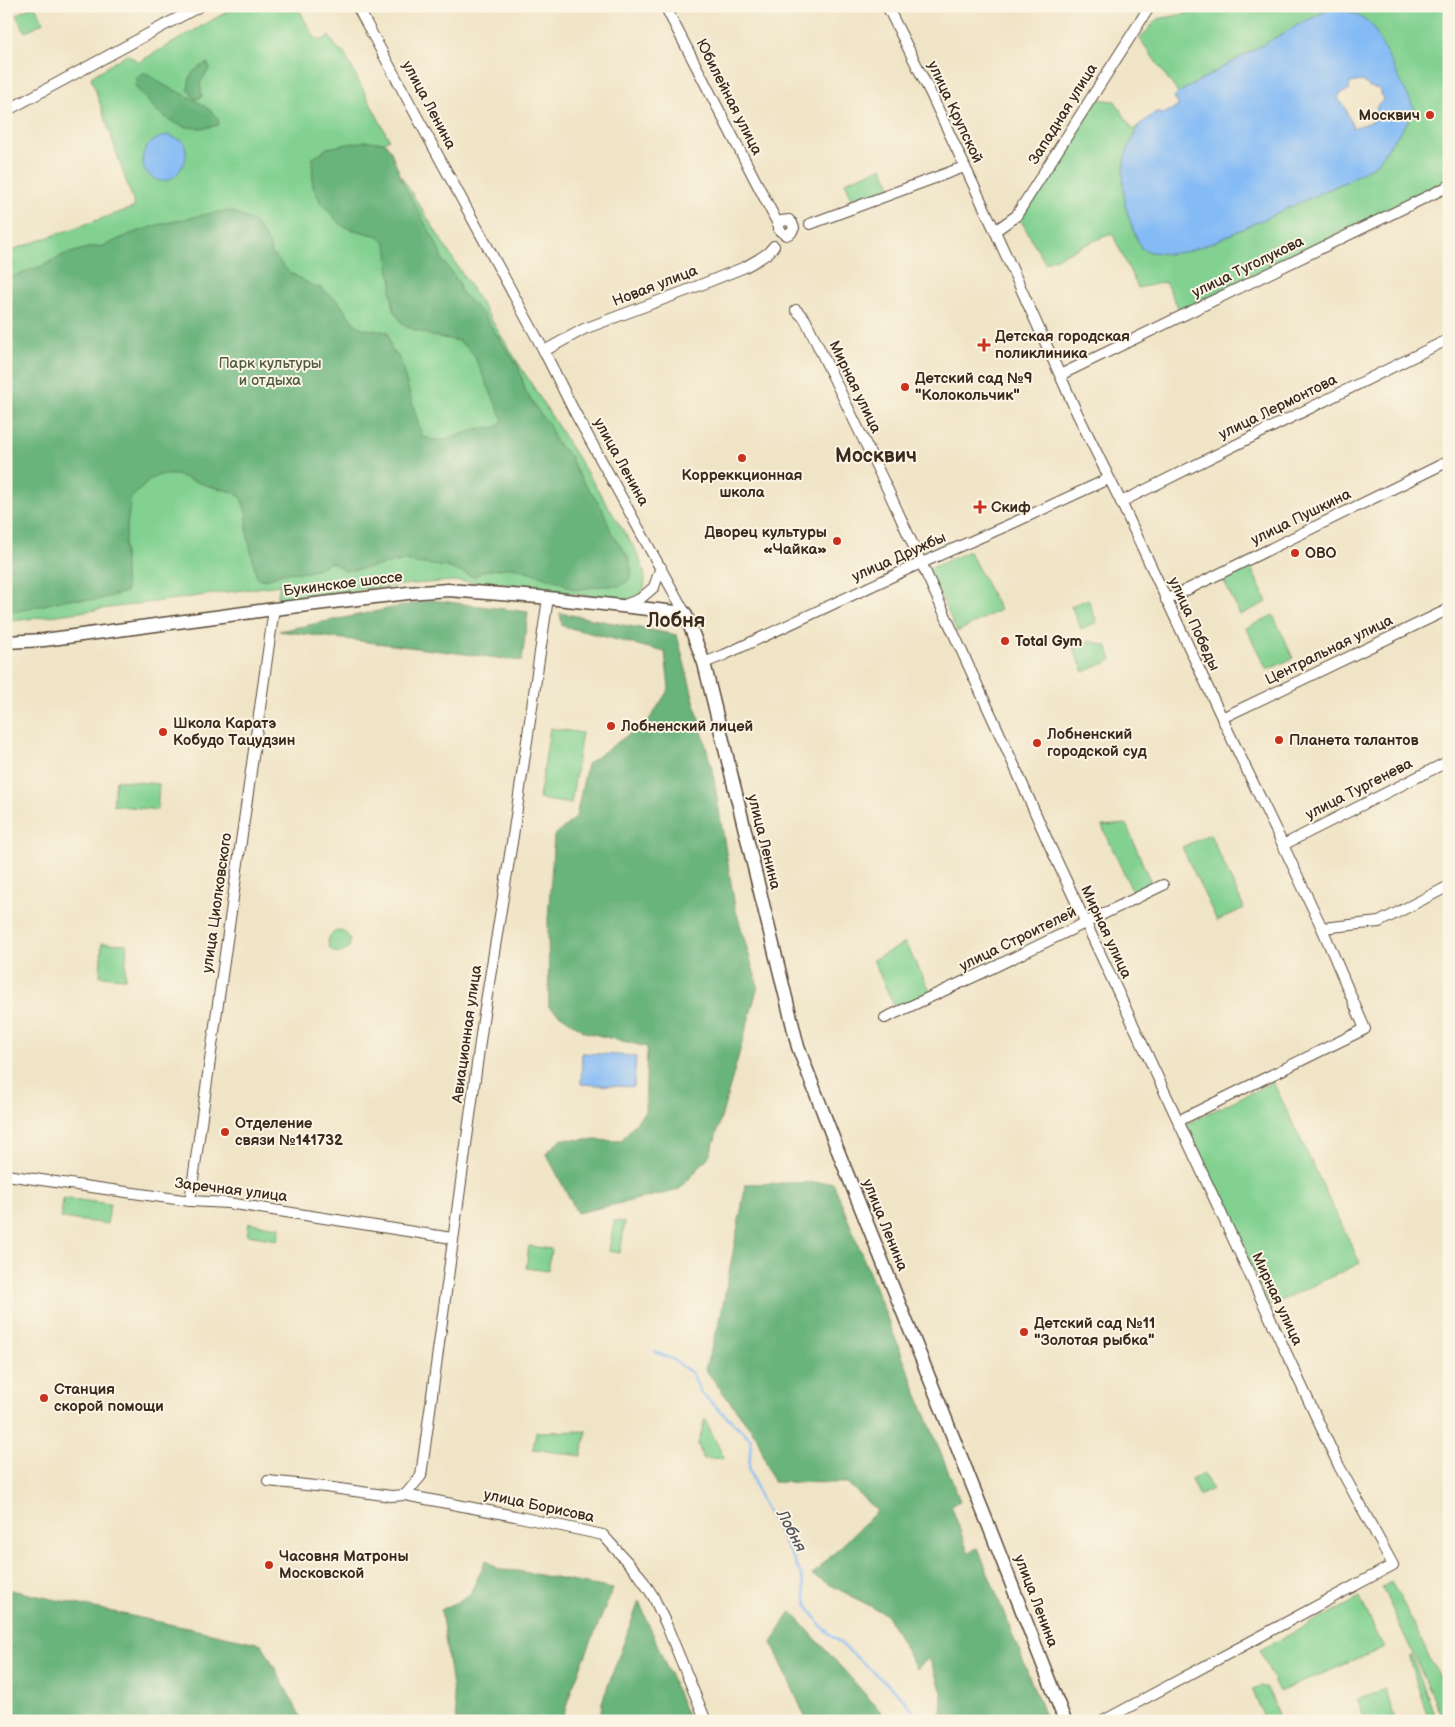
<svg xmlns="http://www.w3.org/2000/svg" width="1455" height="1727" viewBox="0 0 1455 1727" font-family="'Balsamiq Sans',sans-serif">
  <rect width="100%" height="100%" fill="#fcf5e5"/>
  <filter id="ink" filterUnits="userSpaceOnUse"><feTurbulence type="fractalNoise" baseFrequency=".02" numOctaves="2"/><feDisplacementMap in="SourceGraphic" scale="10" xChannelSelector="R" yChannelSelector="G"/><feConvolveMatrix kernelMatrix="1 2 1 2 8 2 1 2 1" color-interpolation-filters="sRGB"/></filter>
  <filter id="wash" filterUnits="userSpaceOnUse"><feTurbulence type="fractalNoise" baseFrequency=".0096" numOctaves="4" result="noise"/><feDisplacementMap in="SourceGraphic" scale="20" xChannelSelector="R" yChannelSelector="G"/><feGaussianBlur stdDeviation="1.12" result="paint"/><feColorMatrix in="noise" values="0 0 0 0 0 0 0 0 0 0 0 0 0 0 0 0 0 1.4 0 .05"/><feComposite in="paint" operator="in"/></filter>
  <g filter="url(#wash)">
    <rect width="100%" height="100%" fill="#f0e4c6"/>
    <g fill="#82d191" stroke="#5e7e58">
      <polygon points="33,6 35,6 44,22 25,32 16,15"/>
      <path d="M237 6H297L315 38 323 40 329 36 340 52 343 51 344 53 389 139 381 144 636 551C642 564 653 587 636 597 633 599 628 600 624 601L508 584 453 581 413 584 277 599 280 585 13 621 6 620V252L135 207 91 77 127 54 139 62Z"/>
      <polygon points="1230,6 1449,6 1449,179 1180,311 1165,282 1138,288 1112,233 1045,263 1020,219 1096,99 1115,101 1133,130 1139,125 1125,156 1125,205 1137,240 1189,251 1216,241 1347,181 1375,165 1408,121 1354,13 1333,8 1303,22 1178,93 1140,39 1157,19"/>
      <polygon points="882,167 891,186 853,202 845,182"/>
      <polygon points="969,551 1000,610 957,632 929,569"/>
      <polygon points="1250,566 1267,602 1240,615 1223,579"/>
      <polygon points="1088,599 1097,622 1081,629 1071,606"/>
      <polygon points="1273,615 1293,658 1267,670 1246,628"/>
      <polygon points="1090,641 1107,646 1112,660 1084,672 1073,648"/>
      <polygon points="550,728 582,733 571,804 539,799"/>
      <polygon points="116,780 159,784 157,810 113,805"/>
      <polygon points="1126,824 1151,883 1133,893 1102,826"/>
      <polygon points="1210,834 1244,908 1217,921 1182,847"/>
      <circle cx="339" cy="942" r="11"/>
      <polygon points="102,943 127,944 125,978 100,976"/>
      <polygon points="905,943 931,992 895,1008 873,960"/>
      <polygon points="1273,1082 1360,1263 1270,1306 1184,1125"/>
      <polygon points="63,1198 110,1204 107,1224 61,1218"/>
      <polygon points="614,1221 625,1222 620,1253 609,1251"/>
      <polygon points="249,1223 280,1227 278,1240 247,1235"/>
      <polygon points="529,1246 551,1249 548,1271 526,1268"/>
      <polygon points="705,1419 724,1458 703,1459 698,1444"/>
      <polygon points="587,1431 581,1456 533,1449 536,1432"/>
      <polygon points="1203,1473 1212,1489 1199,1496 1191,1480"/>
      <polygon points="1391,1582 1397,1593 1399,1594 1449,1698 1449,1721 1444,1721 1382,1587"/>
      <polygon points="1360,1598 1384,1648 1279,1692 1260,1650"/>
      <polygon points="1411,1655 1437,1721 1429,1721 1409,1659"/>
      <path d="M1261 1686 1267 1688C1271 1697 1281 1712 1276 1721H1248L1263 1715 1252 1689Z"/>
      <polygon points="1385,1689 1396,1721 1365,1721 1357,1699"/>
    </g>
    <g fill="#69b37b" stroke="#526e4c">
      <path d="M207 63 210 68 200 83 202 96 198 99 194 98 188 90C189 74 193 70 207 63Z"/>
      <path d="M144 73C152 74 157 81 164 85 181 94 209 103 219 121L218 125C189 133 171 125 150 104 145 98 139 92 135 85 136 79 138 74 144 73Z"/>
      <path d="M365 141 384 142 390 149 404 185 436 243 443 261 459 283 461 292 482 313 518 366 526 392 543 418 549 424 555 441 570 456 577 472 603 510 612 534 628 556 632 572 628 581 620 586H601L574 590 558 581 514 567 483 571 474 577 447 567 401 561 373 567 345 571 332 562 308 572 282 573 266 580 257 578 247 533V515L241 497 233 492 205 485 177 475H159L151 479 131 498 124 547 126 592 96 600 69 599 14 612 6 611V279L44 265 63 255 91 247 104 246 130 234 157 225 211 213 230 211 253 221 269 243 271 252 289 272 313 286 322 289 338 301 354 323 361 328 388 332 391 349 398 356 401 364 422 436C443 447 457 434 477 429 483 427 491 428 497 427L503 420 473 353 459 341 432 336 404 326 394 311 391 291 392 281 389 272 388 251 385 242 378 236 350 229 341 225 321 203 313 187 312 159 327 148Z"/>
      <polygon points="432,600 528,612 522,661 279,631"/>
      <polygon points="560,613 677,635 713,773 735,907 758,986 715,1140 709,1156 679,1190 577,1213 546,1153 562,1139 621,1141 645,1111 647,1047 585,1032 549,1007 548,919 554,836 576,817 587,764 649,720 669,689 665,652 562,626"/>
      <polygon points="833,1182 960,1501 951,1505 968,1552 978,1548 1047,1721 941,1721 942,1692 929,1658 916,1669 887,1615 812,1575 877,1511 847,1483 773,1482 757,1437 705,1369 720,1320 746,1184"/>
      <polygon points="486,1560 500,1570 518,1571 613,1589 572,1688 562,1721 457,1721 441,1610 469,1596"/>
      <polygon points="6,1589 262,1644 303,1721 6,1721"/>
      <polygon points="639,1601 689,1721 600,1721 602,1702"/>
      <polygon points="791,1611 889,1721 807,1721 772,1643"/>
    </g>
    <g fill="#85bbf5" stroke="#60728a" fill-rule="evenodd">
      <path d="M1333 8 1354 13 1372 25 1414 108 1408 121 1375 165 1347 181 1216 241 1189 251 1169 254 1151 252 1141 248 1132 227 1125 205 1123 176 1125 156 1139 125 1156 112H1159L1161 115 1179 106 1174 97 1178 93 1303 22ZM1362 81 1370 87 1380 89 1383 100 1377 106 1374 121 1353 128 1345 107 1341 103 1338 98 1341 93 1349 91 1350 83Z"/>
      <path d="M168 135 183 141C188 150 187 159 182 167 159 207 114 149 168 135Z"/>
      <polygon points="582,1053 636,1056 634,1087 581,1084"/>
    </g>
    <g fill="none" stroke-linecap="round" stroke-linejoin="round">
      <polyline stroke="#85bbf5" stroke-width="2.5" points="655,1352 672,1359 692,1373 701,1393 751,1439 749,1469 760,1498 801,1574 808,1607 823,1628 902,1697 921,1721"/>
    </g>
  </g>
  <g filter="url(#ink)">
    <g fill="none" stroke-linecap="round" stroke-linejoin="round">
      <defs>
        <g id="minor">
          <polyline points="357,6 544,351 573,409 685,613"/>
          <polyline points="665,6 779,226 779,230 786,235 791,233 794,228 792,223 789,220 781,221 779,226"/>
          <polyline points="887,6 930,92 995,231 1077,413 1121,502 1230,735 1283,845 1322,928 1365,1029 1178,1121"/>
          <polyline points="6,111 200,6"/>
          <polyline points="810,224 964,167"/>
          <polyline points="995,231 1016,216 1150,6"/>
          <polyline points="796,310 805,319 886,486 1014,765 1049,844 1339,1466 1393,1565 1103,1721"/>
          <polyline points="544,351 584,329 688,290 745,267 759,259 768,253 774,246"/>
          <polyline points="1060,375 1449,186"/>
          <polyline points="1121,502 1449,339"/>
          <polyline points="1166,600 1449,461"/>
          <polyline points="622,606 640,599 654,587 661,567"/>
          <polyline points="704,663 724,655 910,568 1013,523 1108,479"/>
          <polyline points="1222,718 1449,609"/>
          <polyline points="1283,845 1449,761"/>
          <polyline points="1322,928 1379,922 1449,886"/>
          <polyline points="885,1018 984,972 1163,885"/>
          <polyline points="6,1175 190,1201 228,1203 452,1238"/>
          <polyline points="190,1201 274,609"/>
          <polyline points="268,1481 325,1487 391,1496 405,1495 421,1476 483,1020 513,836 548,598"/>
          <polyline points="405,1495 515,1516 603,1535 640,1576 653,1596 666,1624 706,1721"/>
        </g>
        <polyline id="major" points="6,642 44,640 274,609 408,593 448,590 539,597 685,613 704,663 798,1047 840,1156 988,1524 1065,1721"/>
      </defs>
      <use href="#minor" stroke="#564637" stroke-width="12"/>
      <use href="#major" stroke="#564637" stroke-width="15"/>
      <use href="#minor" stroke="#fff" stroke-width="10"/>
      <use href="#major" stroke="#fff" stroke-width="12"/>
    </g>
  </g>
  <g fill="#c8321e" stroke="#fcf5e5" stroke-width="2">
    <circle cx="1430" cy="115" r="5"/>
    <path d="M981.5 337.5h5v5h5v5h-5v5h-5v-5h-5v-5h5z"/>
    <circle cx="905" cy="387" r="5"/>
    <circle cx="742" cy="458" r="5"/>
    <path d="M977.5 499.5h5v5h5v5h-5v5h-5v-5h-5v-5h5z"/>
    <circle cx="837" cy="541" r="5"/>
    <circle cx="1295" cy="553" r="5"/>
    <circle cx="1005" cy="641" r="5"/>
    <circle cx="611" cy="726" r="5"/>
    <circle cx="163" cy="732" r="5"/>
    <circle cx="1279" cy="740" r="5"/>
    <circle cx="1037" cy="743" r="5"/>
    <circle cx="225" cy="1132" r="5"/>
    <circle cx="1024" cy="1332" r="5"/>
    <circle cx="44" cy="1398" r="5"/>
    <circle cx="269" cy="1565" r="5"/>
  </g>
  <g text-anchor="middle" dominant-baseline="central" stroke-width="4" stroke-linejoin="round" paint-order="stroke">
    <g font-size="15" fill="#3b2a1e" stroke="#fcf5e5">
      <text transform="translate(729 97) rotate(63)">Юбилейная улица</text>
      <text transform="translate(429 105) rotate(62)">улица Ленина</text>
      <text transform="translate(955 112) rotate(65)">улица Крупской</text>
      <text transform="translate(1063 114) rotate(-58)">Западная улица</text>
      <text transform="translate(1248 267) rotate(-26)">улица Туголукова</text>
      <text transform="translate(655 286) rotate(-21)">Новая улица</text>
      <text transform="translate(855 387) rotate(64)">Мирная улица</text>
      <text transform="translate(1278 407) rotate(-26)">улица Лермонтова</text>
      <text transform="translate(621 462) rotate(61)">улица Ленина</text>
      <text transform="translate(1301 517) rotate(-26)">улица Пушкина</text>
      <text transform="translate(899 557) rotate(-24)">улица Дружбы</text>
      <text transform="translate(343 584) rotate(-7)">Букинское шоссе</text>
      <text transform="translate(1194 624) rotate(65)">улица Победы</text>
      <text transform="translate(1329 650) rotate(-26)">Центральная улица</text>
      <text transform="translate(1359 789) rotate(-27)">улица Тургенева</text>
      <text transform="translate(764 842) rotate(76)">улица Ленина</text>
      <text transform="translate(217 903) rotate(-82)">улица Циолковского</text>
      <text transform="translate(1106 932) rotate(65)">Мирная улица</text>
      <text transform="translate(1018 939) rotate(-26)">улица Строителей</text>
      <text transform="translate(467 1034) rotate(-82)">Авиационная улица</text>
      <text transform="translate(231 1190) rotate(7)">Заречная улица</text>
      <text transform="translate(885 1225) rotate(68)">улица Ленина</text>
      <text transform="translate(1277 1299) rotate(65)">Мирная улица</text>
      <text transform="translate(539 1506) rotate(12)">улица Борисова</text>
      <text transform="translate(1036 1601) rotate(69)">улица Ленина</text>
    </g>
    <g font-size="15" font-weight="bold" fill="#3b2a1e" stroke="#fcf5e5" text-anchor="start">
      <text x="1420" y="115" text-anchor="end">Москвич</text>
      <text x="995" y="336">Детская городская<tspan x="995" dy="17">поликлиника</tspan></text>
      <text x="915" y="378">Детский сад №9<tspan x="915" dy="17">"Колокольчик"</tspan></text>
      <text x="742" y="475" text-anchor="middle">Корреккционная<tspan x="742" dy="17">школа</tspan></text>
      <text x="991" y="507">Скиф</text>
      <text x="827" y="532" text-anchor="end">Дворец культуры<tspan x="827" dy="17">«Чайка»</tspan></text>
      <text x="1305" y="553">ОВО</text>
      <text x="1015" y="641">Total Gym</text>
      <text x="173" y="723">Школа Каратэ<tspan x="173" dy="17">Кобудо Тацудзин</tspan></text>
      <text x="621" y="726">Лобненский лицей</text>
      <text x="1047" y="734">Лобненский<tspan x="1047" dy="17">городской суд</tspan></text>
      <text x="1289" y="740">Планета талантов</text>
      <text x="235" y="1123">Отделение<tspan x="235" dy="17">связи №141732</tspan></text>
      <text x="1034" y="1323">Детский сад №11<tspan x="1034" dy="17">"Золотая рыбка"</tspan></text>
      <text x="54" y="1389">Станция<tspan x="54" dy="17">скорой помощи</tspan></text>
      <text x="279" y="1556">Часовня Матроны<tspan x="279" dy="17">Московской</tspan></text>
    </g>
    <g font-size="15" fill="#505c40" stroke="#fcf5e5">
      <text x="270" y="363">Парк культуры<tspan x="270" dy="17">и отдыха</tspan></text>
    </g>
    <g font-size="16" font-style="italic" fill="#51565e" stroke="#fcf5e5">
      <text transform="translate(791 1531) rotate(62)">Лобня</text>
    </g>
    <g font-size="20" font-weight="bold" fill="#3b2a1e" stroke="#fcf5e5">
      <text x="876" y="456">Москвич</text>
      <text x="676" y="621">Лобня</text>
    </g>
  </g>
  <rect width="1455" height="1727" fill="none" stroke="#fcf5e5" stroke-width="25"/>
</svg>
